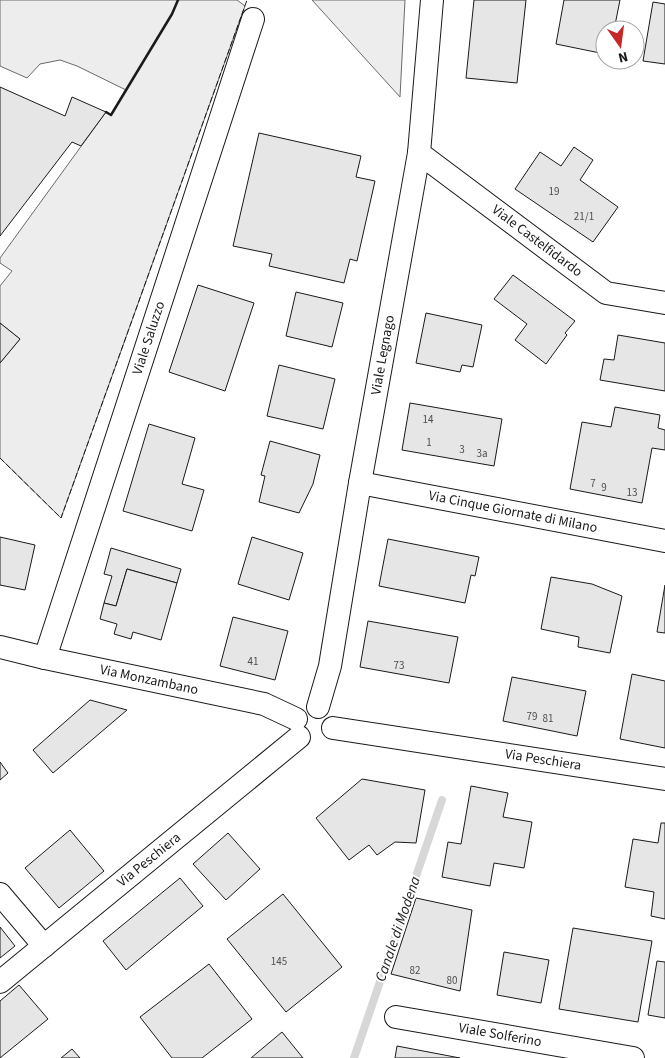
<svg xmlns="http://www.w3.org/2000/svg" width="665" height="1058" viewBox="0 0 665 1058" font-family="'Source Sans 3',sans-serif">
  <rect width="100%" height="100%" fill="#fff"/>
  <g fill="#ededed" stroke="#6a6a6a">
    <polygon points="0,0 237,0 245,6 61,518 0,458 0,363 20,339 0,323 0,286 12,271 0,263 0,258 106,112 111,115 126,90 77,66 60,60 40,64 27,78 0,66"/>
    <polygon points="312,0 405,0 400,97"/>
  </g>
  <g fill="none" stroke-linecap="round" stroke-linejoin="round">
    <polyline stroke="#d7d7d7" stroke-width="8" points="354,1058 442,800"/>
  </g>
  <g fill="#e6e6e6" stroke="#1a1a1a">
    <polygon points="474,0 526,0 517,83 466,78"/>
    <polygon points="564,0 620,0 614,30 605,30 605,54 556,44"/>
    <polygon points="653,2 665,4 665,64 643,61"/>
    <polygon points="0,87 65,116 72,97 106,112 81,146 72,142 0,236"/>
    <polygon points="259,133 361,156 356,177 375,181 357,261 350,259 344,283 269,266 272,254 233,246"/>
    <polygon points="574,147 593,160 580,180 618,207 593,242 515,189 540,152 561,166"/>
    <polygon points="513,275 575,321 565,333 567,335 546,364 515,340 527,324 494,299"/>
    <polygon points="198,285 254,303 225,391 169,372"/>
    <polygon points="296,292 343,303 332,347 286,336"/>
    <polygon points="426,313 482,325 473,367 462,365 460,372 416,363"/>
    <polygon points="0,323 20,339 0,363"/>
    <polygon points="618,335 665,343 665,391 600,380 604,359 614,360"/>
    <polygon points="279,365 335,379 323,429 267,416"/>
    <polygon points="410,403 502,419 494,466 402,450"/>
    <polygon points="615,407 660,415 658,428 665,430 665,450 652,448 642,503 570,489 582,422 611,427"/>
    <polygon points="149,424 195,438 182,484 204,490 192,531 123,511"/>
    <polygon points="270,441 320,455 313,484 299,513 259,502 265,476 261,475"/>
    <polygon points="0,537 35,545 25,590 0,585"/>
    <polygon points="252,537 303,553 289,600 238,584"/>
    <polygon points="388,539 479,557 475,576 471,575 465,603 379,586"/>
    <polygon points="111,548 181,569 177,583 127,569 116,606 104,603 112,576 104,574"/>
    <polygon points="127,569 177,583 161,640 133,632 131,639 114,634 117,624 100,619 104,603 116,606"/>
    <polygon points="551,577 592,584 622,596 610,653 578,647 579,637 541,629"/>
    <polygon points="665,585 665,633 657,632"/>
    <polygon points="233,617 288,631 275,680 220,666"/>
    <polygon points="368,621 458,637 449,683 360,667"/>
    <polygon points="632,674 665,681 665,748 620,739"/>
    <polygon points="512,677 586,691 577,736 503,721"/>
    <polygon points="90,700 127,710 53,773 33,750"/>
    <polygon points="0,762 8,773 0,780"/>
    <polygon points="362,779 425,790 416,843 395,842 377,855 369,845 349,860 316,818"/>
    <polygon points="471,786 508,793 503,817 532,822 524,868 494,863 490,886 442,877 448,842 461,844"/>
    <polygon points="661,823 665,823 665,919 651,916 654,892 625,887 633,839 658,843"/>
    <polygon points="70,830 104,871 59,908 25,868"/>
    <polygon points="228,833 260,869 226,900 193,864"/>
    <polygon points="180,878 203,906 126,970 103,941"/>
    <polygon points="283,894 342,967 286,1012 227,939"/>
    <polygon points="416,898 472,910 460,991 391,974"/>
    <polygon points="0,927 15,946 0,958"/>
    <polygon points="573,928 652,941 638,1022 559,1009"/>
    <polygon points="504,952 549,960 541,1003 497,995"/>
    <polygon points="657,961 665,962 665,1018 648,1015"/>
    <polygon points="209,964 252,1019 202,1058 172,1058 140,1017"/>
    <polygon points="19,985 48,1019 0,1058 0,1001"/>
    <polygon points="282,1032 303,1058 251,1058"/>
    <polygon points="397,1046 460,1058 395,1058"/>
    <polygon points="72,1049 80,1058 61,1058"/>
  </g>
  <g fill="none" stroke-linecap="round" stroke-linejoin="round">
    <defs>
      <g id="street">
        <polyline points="419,153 606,293 665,303"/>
        <polyline points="360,483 665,541"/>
        <polyline points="0,647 45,658 264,704 296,719"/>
        <polyline points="45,658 253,19"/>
        <polyline points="318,707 330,666 360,483 419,153 432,0"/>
        <polyline points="333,728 665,779"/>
        <polyline points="0,894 44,946"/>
        <polyline points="0,982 299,737"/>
        <polyline points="396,1017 633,1058"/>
      </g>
    </defs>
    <use href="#street" stroke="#1a1a1a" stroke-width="24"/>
    <use href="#street" stroke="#fff" stroke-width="22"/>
    <polyline stroke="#1a1a1a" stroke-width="1" stroke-dasharray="6 2.5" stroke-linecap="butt" points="0,458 61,518 247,0"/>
    <polyline stroke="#1a1a1a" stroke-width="2.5" points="106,112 111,115 172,14 178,0"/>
  </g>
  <g text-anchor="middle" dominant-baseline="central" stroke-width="4" stroke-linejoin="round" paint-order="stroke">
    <g font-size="11" fill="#4d4d4d">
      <text x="554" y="191">19</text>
      <text x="584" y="216">21/1</text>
      <text x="428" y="419">14</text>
      <text x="429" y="442">1</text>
      <text x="462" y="449">3</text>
      <text x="482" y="453">3a</text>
      <text x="593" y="483">7</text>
      <text x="604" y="487">9</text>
      <text x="632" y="492">13</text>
      <text x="253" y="661">41</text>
      <text x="399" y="665">73</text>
      <text x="532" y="716">79</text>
      <text x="548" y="718">81</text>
      <text x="279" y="961">145</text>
      <text x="415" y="970">82</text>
      <text x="452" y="980">80</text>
    </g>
    <g font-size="14" fill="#1a1a1a" stroke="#fff">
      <text transform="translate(537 241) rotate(37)">Viale Castelfidardo</text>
      <text transform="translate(149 338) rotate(-72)">Viale Saluzzo</text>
      <text transform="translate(383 355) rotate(-80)">Viale Legnago</text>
      <text transform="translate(513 512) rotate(11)">Via Cinque Giornate di Milano</text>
      <text transform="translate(149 680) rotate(12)">Via Monzambano</text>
      <text transform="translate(543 760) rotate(9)">Via Peschiera</text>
      <text transform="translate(149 860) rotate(-39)">Via Peschiera</text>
      <text transform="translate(500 1035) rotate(10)">Viale Solferino</text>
    </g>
    <g font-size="15" font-style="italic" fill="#1a1a1a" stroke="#fff">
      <text transform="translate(398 929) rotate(-71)">Canale di Modena</text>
    </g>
  </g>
  <g transform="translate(620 45) rotate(166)"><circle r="24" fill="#ffffff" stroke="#a3a3a3"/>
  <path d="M0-4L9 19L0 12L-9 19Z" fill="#c62828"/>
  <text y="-8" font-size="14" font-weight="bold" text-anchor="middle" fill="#1a1a1a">N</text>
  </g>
</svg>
